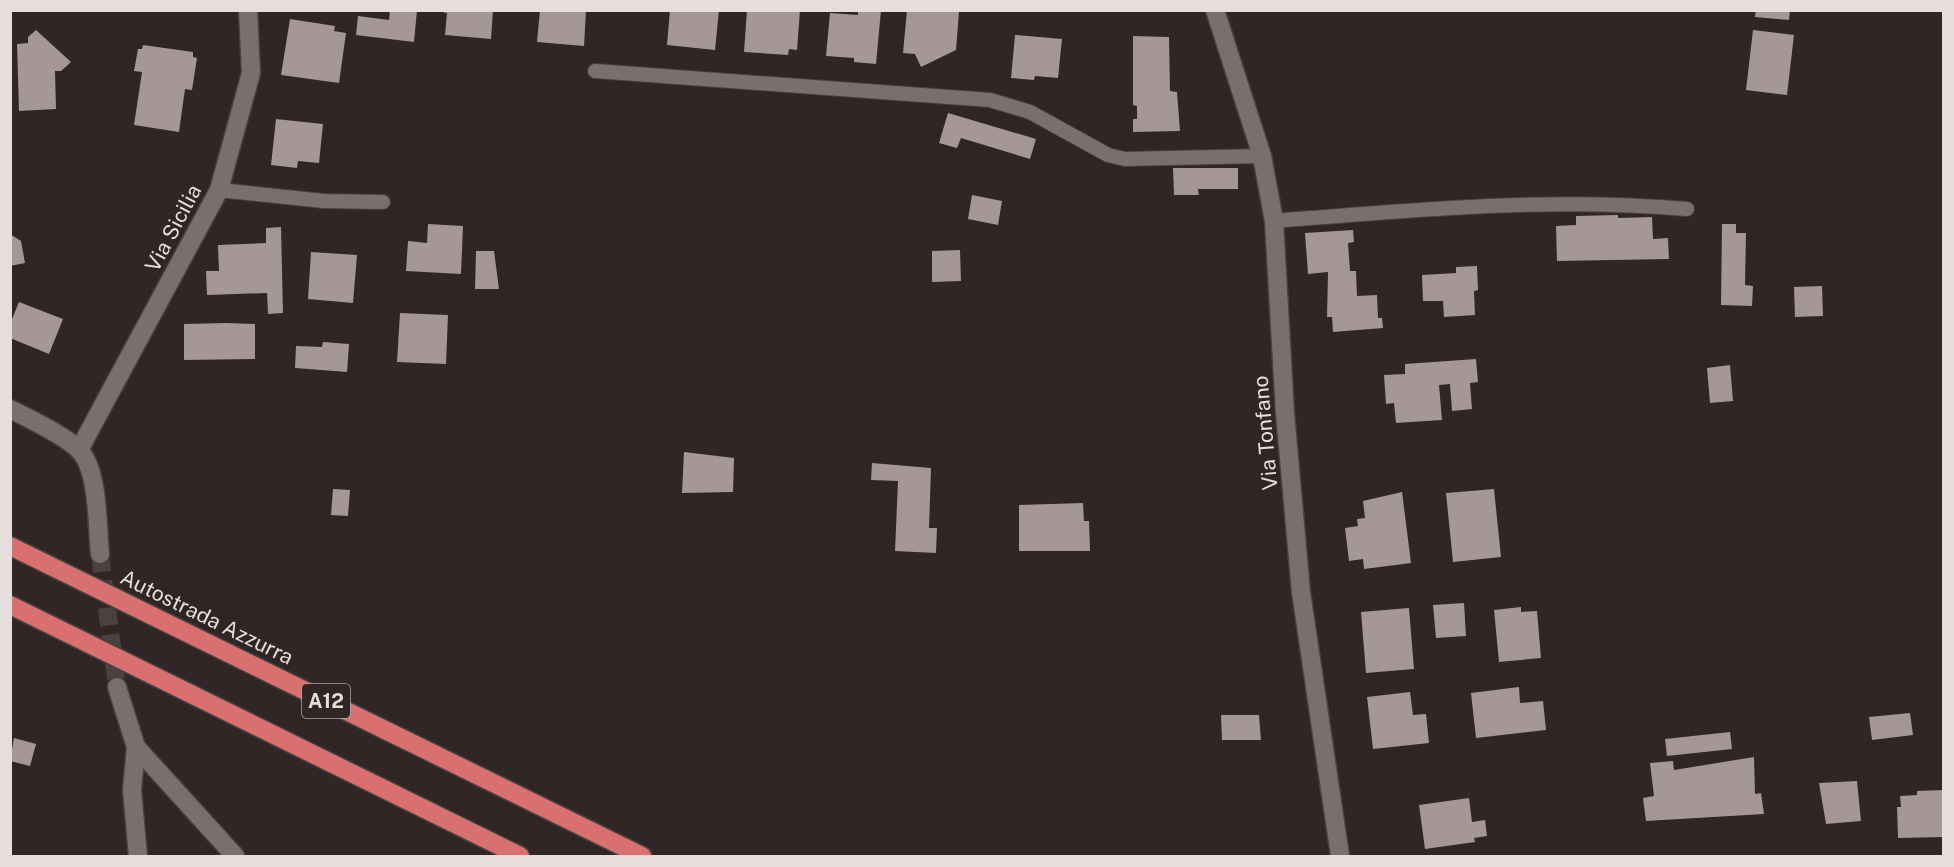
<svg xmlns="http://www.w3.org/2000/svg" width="1954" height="867" viewBox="0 0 1954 867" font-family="'Public Sans',sans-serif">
  <rect width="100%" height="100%" fill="#2f2625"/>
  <g fill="#a49796">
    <polygon points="390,10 417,10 414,42 356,35 358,16 389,20"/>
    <polygon points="433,10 493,10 491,39 445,35 447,13"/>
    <polygon points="540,10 586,10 584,46 537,42"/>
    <polygon points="670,10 719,10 715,50 667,45"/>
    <polygon points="747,10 800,10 797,50 789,49 788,55 744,52"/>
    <polygon points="858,10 881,10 876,64 854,62 854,58 826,56 830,13 858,15"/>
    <polygon points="907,10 959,12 956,50 921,67 915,54 903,53"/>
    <polygon points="1756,10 1790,10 1789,20 1755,17"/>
    <polygon points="290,19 335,26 334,31 346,33 339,83 281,75"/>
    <polygon points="36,30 71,62 61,71 55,71 56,109 19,111 17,44 28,43 28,37"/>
    <polygon points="1753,30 1794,35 1787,95 1746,90"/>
    <polygon points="1015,35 1062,39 1058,78 1035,76 1034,80 1011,78"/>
    <polygon points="1133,36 1169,37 1170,91 1177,92 1180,131 1133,132 1133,119 1137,119 1137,106 1133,105"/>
    <polygon points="143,45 193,52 193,57 197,58 192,90 185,89 179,132 134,125 142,72 134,71 138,49 142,49"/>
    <polygon points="948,113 1036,139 1030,159 961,138 957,148 939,143"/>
    <polygon points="276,119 323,124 319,163 298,161 297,168 271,165"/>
    <polygon points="1173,168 1238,168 1238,189 1198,189 1199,195 1174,195"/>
    <polygon points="972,195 1002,201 998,225 968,219"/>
    <polygon points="1618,215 1618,218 1652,217 1653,239 1668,238 1669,259 1557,261 1556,226 1576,225 1576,216"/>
    <polygon points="428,224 463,226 461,274 406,271 408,241 427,243"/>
    <polygon points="1722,224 1736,224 1736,233 1746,233 1745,285 1753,286 1752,306 1721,305"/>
    <polygon points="281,227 283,313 268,314 267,293 207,295 206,271 219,271 218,245 266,243 266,228"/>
    <polygon points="1353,230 1354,242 1348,243 1350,271 1356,271 1357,296 1377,295 1378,318 1382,318 1383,328 1333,332 1332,317 1327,317 1328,272 1308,274 1305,233"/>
    <polygon points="10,234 21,241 25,263 10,266"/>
    <polygon points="960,250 961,281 932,282 932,251"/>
    <polygon points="476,251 494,251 499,289 475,289"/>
    <polygon points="311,252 357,255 353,303 308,299"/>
    <polygon points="1477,266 1478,290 1474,291 1475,315 1444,317 1443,301 1423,301 1422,275 1456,273 1456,267"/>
    <polygon points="1822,286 1823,316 1795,317 1794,287"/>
    <polygon points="19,302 63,319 49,354 10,338 10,324"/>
    <polygon points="400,313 448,315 446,364 397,362"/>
    <polygon points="226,323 255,324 255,359 184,360 184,324"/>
    <polygon points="323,342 349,344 347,372 295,368 296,346 322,347"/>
    <polygon points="1476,359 1478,382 1470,383 1472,409 1452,411 1450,384 1439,385 1442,420 1396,423 1394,403 1386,404 1384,375 1405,374 1405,364"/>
    <polygon points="1730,365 1733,401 1710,403 1707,368"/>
    <polygon points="684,452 734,458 733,492 682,493"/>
    <polygon points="872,463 931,468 929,528 937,528 936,553 895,551 898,481 871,480"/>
    <polygon points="333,489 350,490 348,516 331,515"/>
    <polygon points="1494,489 1501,557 1453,562 1446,493"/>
    <polygon points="1402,492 1411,563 1364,569 1363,559 1349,561 1345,528 1358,526 1357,519 1365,518 1363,501"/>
    <polygon points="1083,503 1084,521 1089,521 1090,551 1019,551 1019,505"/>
    <polygon points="1464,603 1466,636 1436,638 1433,605"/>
    <polygon points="1521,607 1521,612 1537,611 1541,658 1499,662 1494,610"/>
    <polygon points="1409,608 1414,669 1366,673 1361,612"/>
    <polygon points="1519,687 1520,703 1543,701 1546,730 1476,738 1471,693"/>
    <polygon points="1410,692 1413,715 1426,714 1429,743 1373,749 1367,697"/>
    <polygon points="1910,713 1913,735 1872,740 1869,717"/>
    <polygon points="1221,715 1259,715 1261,740 1222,740"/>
    <polygon points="1730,732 1732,749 1667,756 1665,739"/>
    <polygon points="14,738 36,744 30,766 10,761"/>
    <polygon points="1754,757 1755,794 1761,793 1764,814 1646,821 1643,798 1654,796 1650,763 1673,761 1674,770"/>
    <polygon points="1857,781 1861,821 1826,824 1819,783"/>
    <polygon points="1944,790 1944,837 1898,838 1897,807 1901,807 1900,796 1917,795 1917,791"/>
    <polygon points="1469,798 1472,822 1485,820 1487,836 1474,838 1475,842 1425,849 1419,805"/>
  </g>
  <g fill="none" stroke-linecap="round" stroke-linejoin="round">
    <polyline stroke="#4a4241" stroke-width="18" stroke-dasharray="18 9" stroke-linecap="butt" points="100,554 117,687"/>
    <defs>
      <g id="lane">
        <polyline points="595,71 990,100 1030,112 1108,155 1125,159 1262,156"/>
        <polyline points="219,190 324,201 383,202"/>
        <path d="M1274 221C1412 210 1547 197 1687 209"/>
      </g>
      <g id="street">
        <polyline points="1215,10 1262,156 1274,221 1285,413 1301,592 1340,856"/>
        <path d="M10 409C28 418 66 436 79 450 99 470 97 526 100 554"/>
        <polyline points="79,450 219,190 251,73 248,10"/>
        <polyline points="117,687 136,747 235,856"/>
        <polyline points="136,747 132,790 138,856"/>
      </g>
      <g id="highway">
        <polyline points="10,546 642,856"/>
        <polyline points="10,605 520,856"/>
      </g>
    </defs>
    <use href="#lane" stroke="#484140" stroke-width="16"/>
    <use href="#street" stroke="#484140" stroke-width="21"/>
    <use href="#highway" stroke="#484140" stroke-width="21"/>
    <use href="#lane" stroke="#7b6f6e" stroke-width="14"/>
    <use href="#street" stroke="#7b6f6e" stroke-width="18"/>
    <use href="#highway" stroke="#d8706f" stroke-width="18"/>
  </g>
  <g text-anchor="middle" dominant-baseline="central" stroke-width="6" stroke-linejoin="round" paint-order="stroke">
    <rect fill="#2f2625" stroke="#aea7a6" stroke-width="1.5" x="302" y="684" width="48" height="34" rx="4.5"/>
    <g font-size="20" font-weight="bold" fill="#e5dedd">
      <text x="326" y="701">A12</text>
    </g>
    <g font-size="21" fill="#e5dedd" stroke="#2f2625">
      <text transform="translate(173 228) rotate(-62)">Via Sicilia</text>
      <text transform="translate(1265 433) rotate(-95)">Via Tonfano</text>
      <text transform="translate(207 617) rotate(26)">Autostrada Azzurra</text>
    </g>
  </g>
  <rect width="1954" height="867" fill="none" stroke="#e5dedd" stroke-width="24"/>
</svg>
